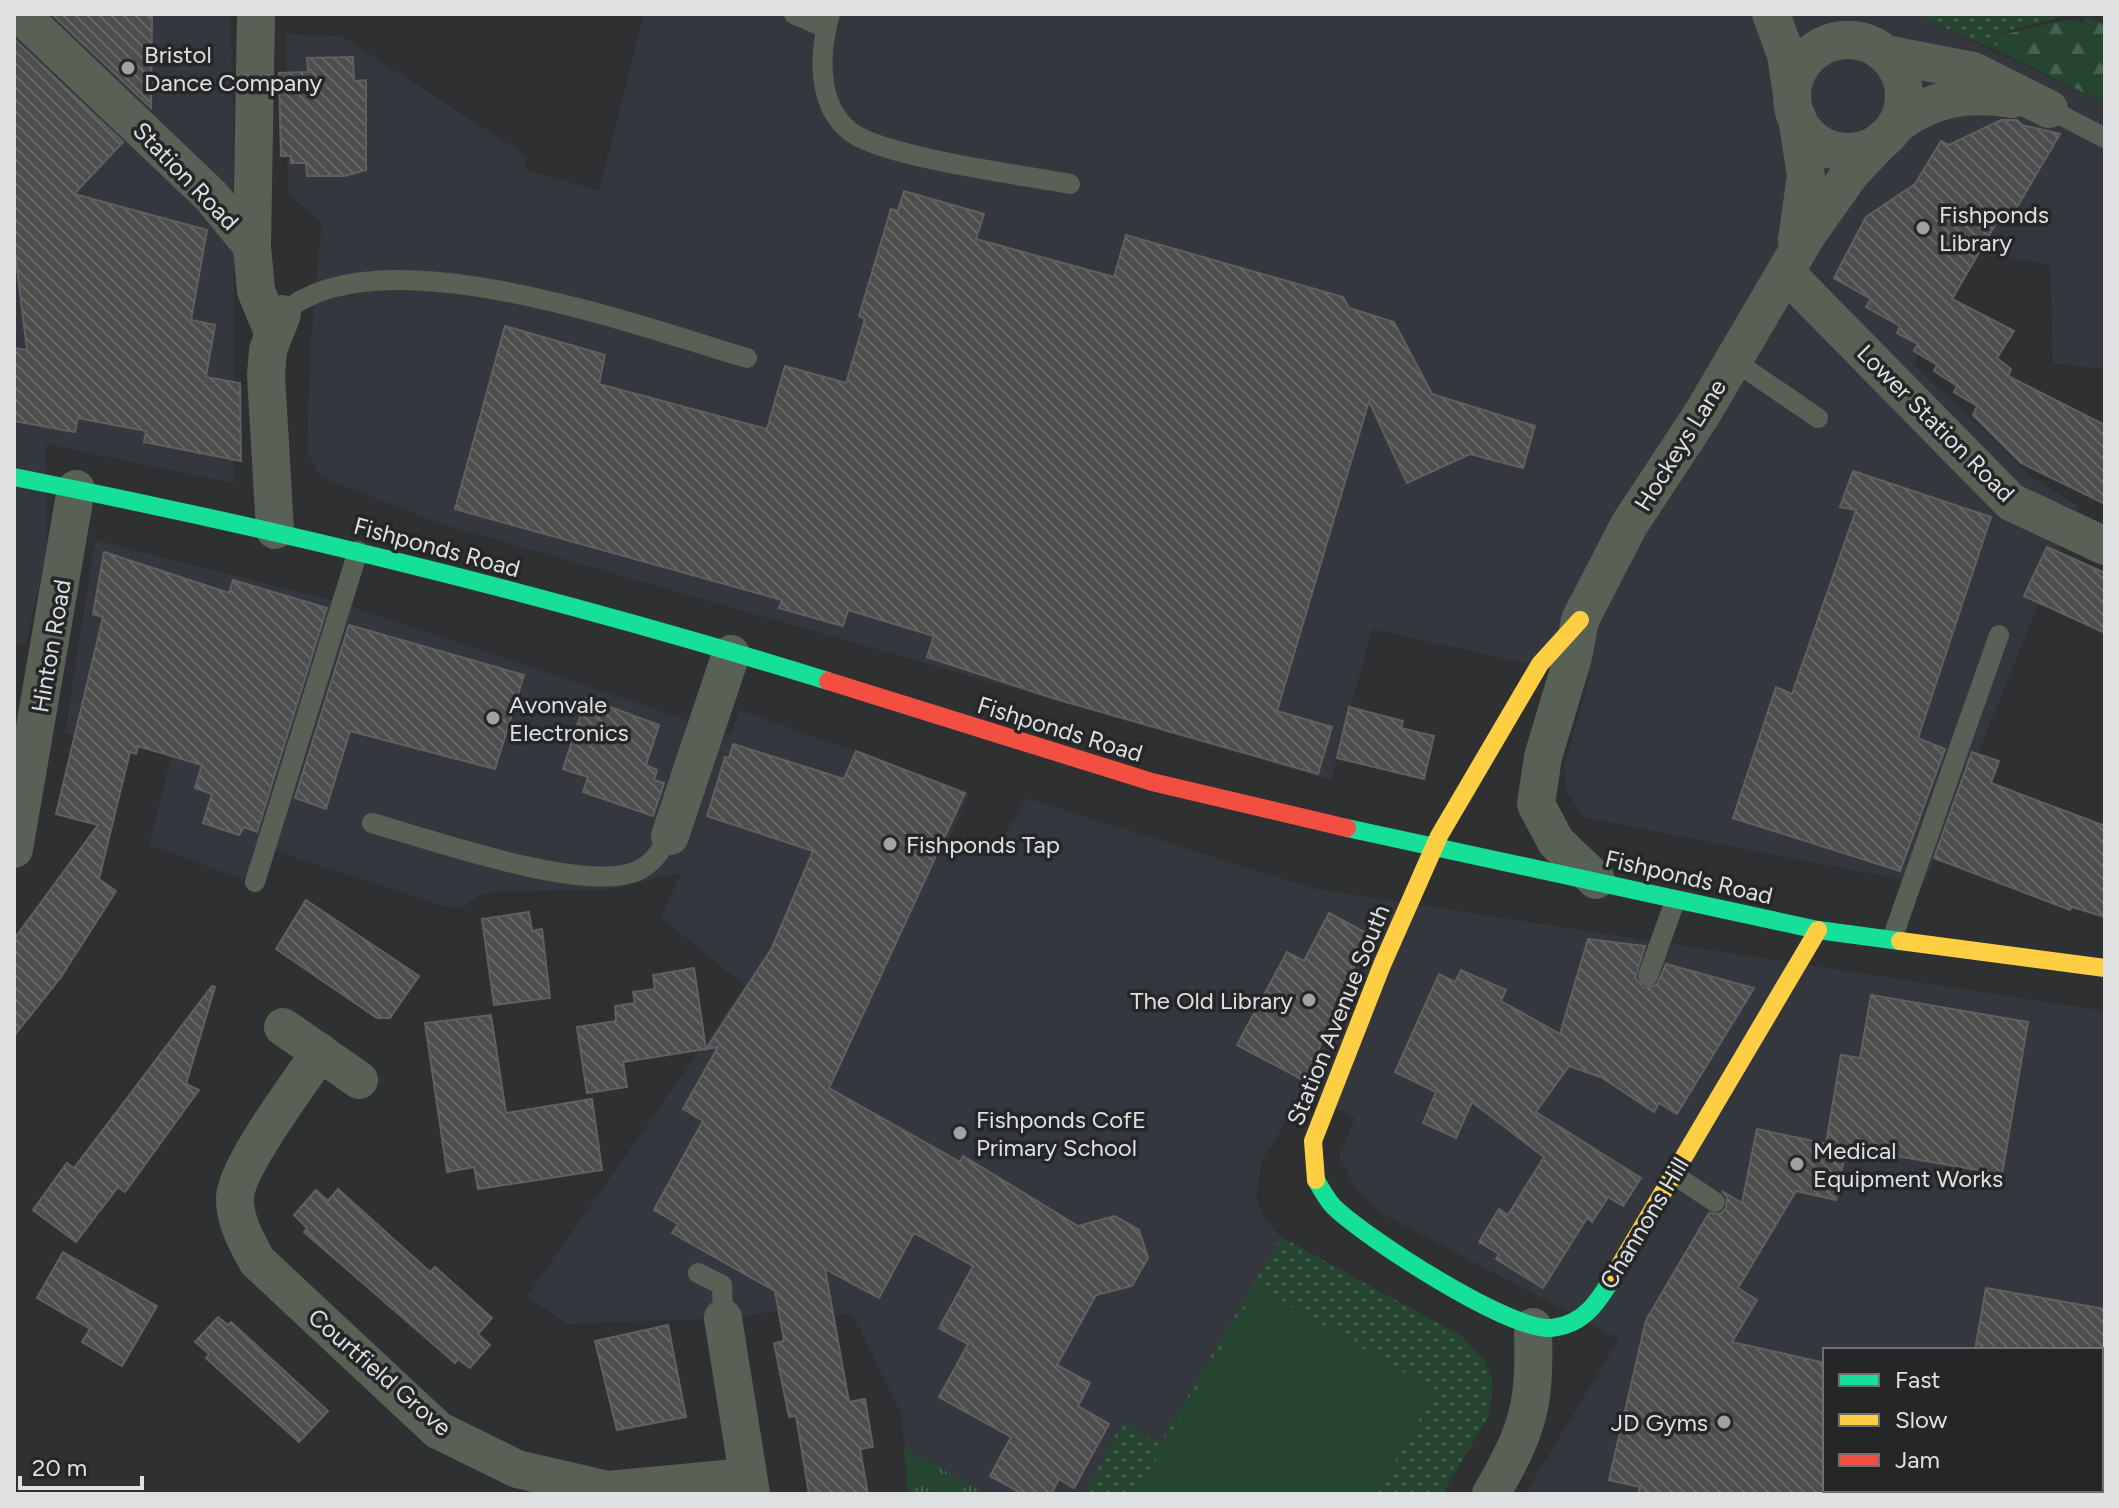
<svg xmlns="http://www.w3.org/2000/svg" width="2119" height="1508" viewBox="0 0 2119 1508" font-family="Figtree,sans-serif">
  <defs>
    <pattern id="grass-tufts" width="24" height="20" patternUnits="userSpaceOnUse" patternTransform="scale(2)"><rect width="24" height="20" fill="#264530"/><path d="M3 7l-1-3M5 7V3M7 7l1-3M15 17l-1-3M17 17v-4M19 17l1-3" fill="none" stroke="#45604e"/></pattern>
    <pattern id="forest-firs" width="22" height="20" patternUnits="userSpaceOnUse" patternTransform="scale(2)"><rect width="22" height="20" fill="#264530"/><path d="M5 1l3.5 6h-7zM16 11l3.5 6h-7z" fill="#45604e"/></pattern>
    <pattern id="park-dots" width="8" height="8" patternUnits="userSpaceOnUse" patternTransform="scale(2)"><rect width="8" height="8" fill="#264530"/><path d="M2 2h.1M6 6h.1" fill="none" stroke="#45604e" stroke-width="1.8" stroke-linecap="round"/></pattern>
    <pattern id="building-back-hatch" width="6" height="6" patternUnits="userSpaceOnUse" patternTransform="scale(2)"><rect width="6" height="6" fill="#4d4d4e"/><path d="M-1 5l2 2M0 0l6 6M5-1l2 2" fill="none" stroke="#666667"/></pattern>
  </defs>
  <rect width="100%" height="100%" fill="#2f3031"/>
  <g fill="#34383e" fill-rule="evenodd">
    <polygon points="22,14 230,14 233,100 234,483 46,444 47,549 26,644 14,642 14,23"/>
    <polygon points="644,14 1913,14 2105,103 2105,369 2053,363 2050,264 1979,254 1913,363 2030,476 2078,506 1925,884 1583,817 1567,792 1564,766 1590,677 1372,629 1331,780 439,523 321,477 307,452 311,336 322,222 288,194 286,34 341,36 527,156 524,169 599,191"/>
    <path d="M95 540 335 601 731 735 739 710 970 792 949 839 997 850 1026 798 1315 889 2105 1011V1494H1525L1619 1339 1383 1214 1356 1189 1339 1157 1355 1118 1304 1090 1261 1164 1256 1198 1266 1221 1281 1237 1461 1336 1486 1362 1493 1385 1488 1417 1442 1494H908L902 1414 853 1315 787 1310 723 1318 568 1324 527 1296 745 986 661 917 682 872 605 890 495 891 477 896 463 908 443 906 260 846 244 879 149 845 171 756 65 733ZM1825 1350H2101V1490H1825Z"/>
  </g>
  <polygon fill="url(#grass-tufts)" points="904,1448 987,1494 908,1494"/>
  <polygon fill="url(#forest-firs)" points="2087,16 2105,25 2105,103 1994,49 2002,35 2069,19 2083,23"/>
  <g fill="url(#park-dots)">
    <polygon points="1913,14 2071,14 2004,32 1994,49"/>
    <polygon points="1281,1237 1461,1336 1485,1362 1493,1385 1488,1417 1442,1494 1084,1494 1123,1422 1160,1444"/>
  </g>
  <polygon fill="#264530" points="1257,1287 1436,1391 1376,1494 1136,1494"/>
  <g fill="url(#building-back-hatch)" stroke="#606061" stroke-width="2">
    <polygon points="52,14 152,14 151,108"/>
    <polygon points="14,39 123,142 74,194 207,230 191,320 215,325 206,377 240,383 241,461 144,442 146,431 78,418 75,432 14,421 14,348 27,350 14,244"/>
    <polygon points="353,57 354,81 366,80 366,170 344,176 307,176 306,163 291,163 291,156 281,156 279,73 308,72 307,58"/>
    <polygon points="2001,120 2017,120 2022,125 2060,134 2010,219 2002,213 1952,299 2014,331 1997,358 2011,369 2008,376 2105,425 2105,504 2021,463 1973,415 1977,406 1954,392 1957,386 1934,371 1937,365 1914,351 1918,344 1897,333 1900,326 1866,307 1871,299 1834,278 1866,217 1915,184 1941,141 1949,145"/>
    <polygon points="904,191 984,214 976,239 1114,277 1126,235 1343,297 1349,308 1394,322 1432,394 1535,426 1523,468 1470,454 1407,483 1369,401 1277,711 1332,727 1318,774 1056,699 927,657 934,636 848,610 843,626 779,608 782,600 455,509 505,326 605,355 599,384 767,429 785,366 846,383 865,319 859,316 891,209 898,211"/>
    <polygon points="1853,471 1991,517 1918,738 1945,749 1900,871 1733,818 1776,687 1792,694 1856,510 1840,507"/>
    <polygon points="2047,547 2105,573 2105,633 2024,596"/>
    <polygon points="104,552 229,593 233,580 327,608 257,832 244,827 239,835 203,823 212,794 195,788 202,765 138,746 136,754 130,752 99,879 116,891 61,977 14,1036 14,939 98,825 56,814 103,617 93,614"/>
    <polygon points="349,625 524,675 495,769 350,731 326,809 295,798"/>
    <polygon points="586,698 659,725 646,765 657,770 654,780 664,783 653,816 583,792 588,777 563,769"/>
    <polygon points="1349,707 1403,721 1401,728 1434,736 1424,779 1337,758"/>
    <polygon points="733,744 844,779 856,751 965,793 829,1088 960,1162 963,1156 1078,1226 1115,1216 1139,1230 1148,1258 1132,1286 1096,1295 1057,1365 1090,1383 1078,1406 1109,1424 1074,1488 1059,1479 1051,1494 1023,1494 990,1476 1011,1437 939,1397 968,1344 939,1328 973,1266 914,1233 879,1298 825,1269 849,1402 865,1399 873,1447 860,1449 868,1494 809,1494 796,1416 789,1417 774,1343 784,1341 775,1291 672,1233 678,1224 654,1210 703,1121 683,1109 718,1047 623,1062 627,1087 587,1093 577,1027 616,1021 615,1006 635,1003 633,992 655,989 653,975 694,968 706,1049 772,948 813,851 707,816 725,757 729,758"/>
    <polygon points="1972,752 1999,761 1991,783 2105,826 2105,917 2072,907 2070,910 1934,858"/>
    <polygon points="306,900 419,976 390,1018 377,1018 276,949"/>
    <polygon points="529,912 532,931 542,929 550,998 494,1005 482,919"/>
    <polygon points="1329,913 1368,934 1305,1081 1237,1045 1287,952 1304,961"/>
    <polygon points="1588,939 1645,946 1635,978 1644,988 1657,985 1666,964 1754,988 1677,1114 1659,1103 1654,1112 1601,1077 1569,1066 1536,1112 1641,1178 1623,1206 1608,1197 1592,1222 1587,1218 1543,1288 1496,1259 1499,1254 1479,1242 1499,1209 1508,1215 1544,1157 1472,1102 1456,1138 1423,1123 1436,1092 1395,1072 1439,974 1455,982 1461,970 1506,990 1501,1001 1560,1034"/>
    <polygon points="212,986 215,987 186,1084 199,1090 125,1192 118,1187 76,1242 33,1210 67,1163 74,1168"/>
    <polygon points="1871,995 2028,1022 2002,1174 1826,1144 1841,1055 1860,1058"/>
    <polygon points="491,1015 506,1113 592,1099 602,1170 478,1189 474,1167 447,1172 425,1023"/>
    <polygon points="1757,1129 1846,1148 1836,1200 1796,1191 1738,1288 1757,1300 1732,1342 1825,1363 1825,1494 1638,1494 1640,1487 1609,1480 1646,1320 1709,1213 1720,1214 1726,1208 1727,1197 1722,1191 1742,1203"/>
    <polygon points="338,1189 430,1272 435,1267 492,1318 478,1334 490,1345 470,1368 458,1359 455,1363 304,1232 307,1228 294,1215 316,1190 328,1201"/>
    <polygon points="63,1252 157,1306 122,1366 82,1342 90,1329 37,1298"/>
    <polygon points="1986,1288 2105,1309 2105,1350 1975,1350"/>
    <polygon points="218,1317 228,1325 231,1322 328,1411 299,1442 206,1358 209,1354 195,1342"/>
    <polygon points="668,1325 686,1417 617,1430 595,1341"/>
  </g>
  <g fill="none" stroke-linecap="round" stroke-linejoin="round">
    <g stroke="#596055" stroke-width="20">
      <polyline points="794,14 826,28"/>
      <path d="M830 14C819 52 816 106 851 132 883 157 1023 175 1070 184"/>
      <polyline points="2049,109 2105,138"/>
      <path d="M282 314C374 229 638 326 747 358"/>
      <polyline points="1733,360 1818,418"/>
      <path d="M372 823C429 839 585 894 637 871 653 864 661 850 670 836"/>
      <polyline points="255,882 358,551"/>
      <polyline points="1892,939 1999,635"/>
      <polyline points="1648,976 1675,901"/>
      <polyline points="1673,1174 1715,1202"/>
      <polyline points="698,1273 722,1285 723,1318"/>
    </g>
    <g stroke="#596055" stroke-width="38">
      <polyline points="20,14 211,196 252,246"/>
      <polyline points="256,14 252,246 256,291 273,332"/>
      <polyline points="1771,14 1786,55 1792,95"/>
      <circle cx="1848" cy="96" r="56"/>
      <polyline points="1885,54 1973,71 2049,109"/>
      <polyline points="1797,117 1806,176 1797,240"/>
      <path d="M1896 125C1932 98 1967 92 2012 99"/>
      <polyline points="1786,273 2011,502 2105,546"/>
      <polyline points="275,530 266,375 268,350 282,314"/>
      <polyline points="670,836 731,654"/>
      <polyline points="14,849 76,489"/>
      <polyline points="1596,880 1556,842 1536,804 1543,757 1573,657 1580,620 1629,525 1702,414 1807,235 1850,174 1883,139"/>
      <polyline points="283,1027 359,1080"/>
      <path d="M320 1052C300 1083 237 1165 235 1197 234 1220 247 1242 257 1261L438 1430 517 1469 608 1490 747 1477"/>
      <polyline points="723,1318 751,1494"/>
      <path d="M1491 1494C1530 1426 1535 1405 1533 1327"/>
    </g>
    <g stroke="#16e098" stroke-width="18">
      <path d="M14 477C288 531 560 598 828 681"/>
      <polyline points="1347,828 1818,930 1900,941"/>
      <path d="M1316 1180C1321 1189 1326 1198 1333 1206 1364 1237 1509 1331 1551 1328 1584 1325 1599 1301 1614 1275"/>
    </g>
    <g stroke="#ffcf43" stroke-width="18">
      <polyline points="1900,941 2105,968"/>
      <polyline points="1316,1180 1313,1141 1382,965 1439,836 1540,664 1580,620"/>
      <polyline points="1614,1275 1818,930"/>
    </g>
    <polyline stroke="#f24e42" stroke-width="18" points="828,681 1152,782 1347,828"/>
  </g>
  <g fill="#a1a2a3" stroke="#242628" stroke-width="3">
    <circle cx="128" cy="68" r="8"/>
    <circle cx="1923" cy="228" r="8"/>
    <circle cx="493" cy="718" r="8"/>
    <circle cx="890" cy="844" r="8"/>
    <circle cx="1309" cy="1000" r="8"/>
    <circle cx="960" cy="1133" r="8"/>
    <circle cx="1797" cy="1164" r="8"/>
    <circle cx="1724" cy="1422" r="8"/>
  </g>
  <g text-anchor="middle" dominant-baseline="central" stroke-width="7" stroke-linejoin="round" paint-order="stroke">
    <g font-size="24" fill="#dfe0e1" stroke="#242628" text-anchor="start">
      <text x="144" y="54">Bristol<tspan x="144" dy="28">Dance Company</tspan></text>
      <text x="1939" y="214">Fishponds<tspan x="1939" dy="28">Library</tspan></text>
      <text x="509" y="704">Avonvale<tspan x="509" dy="28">Electronics</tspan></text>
      <text x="906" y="844">Fishponds Tap</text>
      <text x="1293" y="1000" text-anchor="end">The Old Library</text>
      <text x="976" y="1119">Fishponds CofE<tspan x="976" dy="28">Primary School</tspan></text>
      <text x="1813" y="1150">Medical<tspan x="1813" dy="28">Equipment Works</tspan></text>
      <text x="1708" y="1422" text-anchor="end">JD Gyms</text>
    </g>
    <g font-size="24" fill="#dfe0e1" stroke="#242628">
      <text transform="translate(186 176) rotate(46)">Station Road</text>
      <text transform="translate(1936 423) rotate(45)">Lower Station Road</text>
      <text transform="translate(1680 445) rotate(-58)">Hockeys Lane</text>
      <text transform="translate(437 547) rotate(15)">Fishponds Road</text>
      <text transform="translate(51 646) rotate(-80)">Hinton Road</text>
      <text transform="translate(1060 729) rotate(17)">Fishponds Road</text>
      <text transform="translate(1689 877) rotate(13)">Fishponds Road</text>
      <text transform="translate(1338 1015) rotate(-68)">Station Avenue South</text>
      <text transform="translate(1644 1223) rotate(-59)">Channons Hill</text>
      <text transform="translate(380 1372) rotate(41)">Courtfield Grove</text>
    </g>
  </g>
  <rect width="2119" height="1508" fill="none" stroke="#dfe0e1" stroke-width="32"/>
  <rect x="1823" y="1348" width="280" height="144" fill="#242628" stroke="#6f7072" stroke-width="2"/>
  <rect x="1839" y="1374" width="40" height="12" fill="#16e098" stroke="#6f7072" stroke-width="2"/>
  <text x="1895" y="1388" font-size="24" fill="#dfe0e1">Fast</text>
  <rect x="1839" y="1414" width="40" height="12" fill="#ffcf43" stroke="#6f7072" stroke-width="2"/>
  <text x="1895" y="1428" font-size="24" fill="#dfe0e1">Slow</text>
  <rect x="1839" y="1454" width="40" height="12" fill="#f24e42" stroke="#6f7072" stroke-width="2"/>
  <text x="1895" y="1468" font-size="24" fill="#dfe0e1">Jam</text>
  <path d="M20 1476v12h122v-12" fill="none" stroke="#dfe0e1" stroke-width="4"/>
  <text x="32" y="1476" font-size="24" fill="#dfe0e1" stroke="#242628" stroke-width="6" paint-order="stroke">20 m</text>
</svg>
